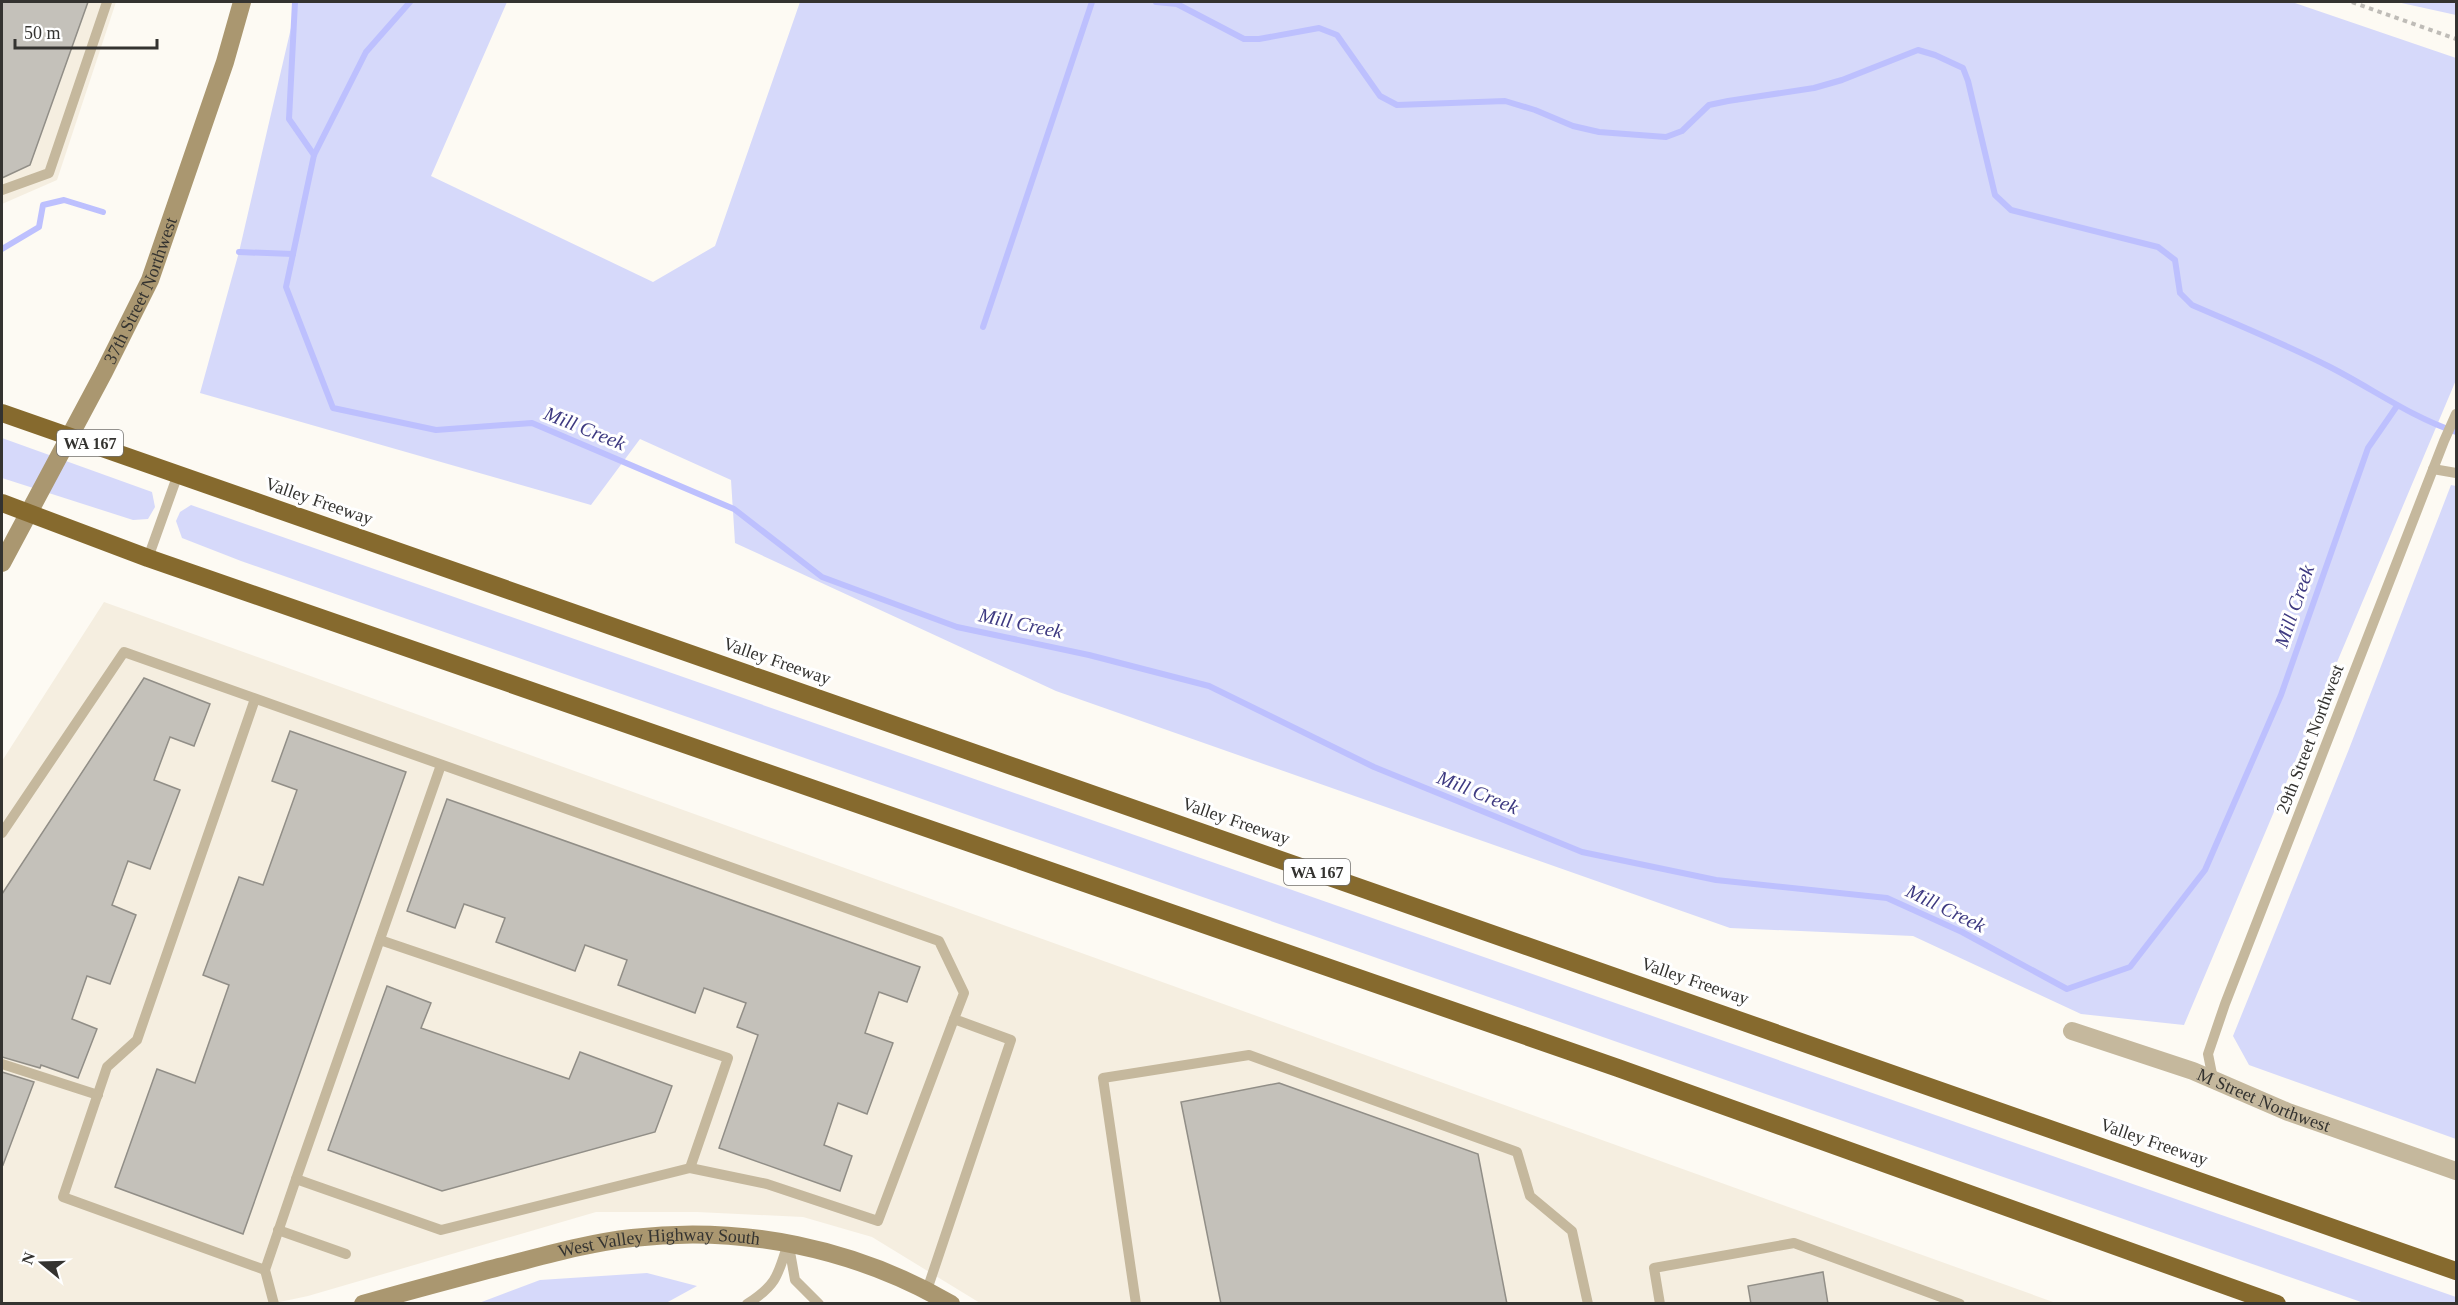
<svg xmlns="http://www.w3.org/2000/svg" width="2458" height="1305" viewBox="0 0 2458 1305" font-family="Georgia,serif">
  <rect width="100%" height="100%" fill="#fdfaf3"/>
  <g fill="#f5eee0">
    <polygon points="2,2 116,2 57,180 2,204"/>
    <polygon points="104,602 2056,1303 980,1303 872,1237 803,1217 697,1212 596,1212 308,1296 275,1303 2,1303 2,761"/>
  </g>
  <g fill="#d6d9fa">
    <polygon points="297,2 507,2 431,176 653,282 715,246 800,2 2292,2 2456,58 2456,380 2184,1025 2081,1014 1913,936 1730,928 1056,691 735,543 731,480 640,439 591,505 200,393 239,252"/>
    <polygon points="2397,2 2456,2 2456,15"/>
    <polygon points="2,438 152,492 155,507 148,519 133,520 2,478"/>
    <polygon points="2451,485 2456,486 2456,1139 2249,1065 2233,1036 2349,749"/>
    <polygon points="191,505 2456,1297 2456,1303 2364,1303 241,561 182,538 176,521 180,512"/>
    <polygon points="647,1273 697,1286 666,1303 479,1303 540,1280"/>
  </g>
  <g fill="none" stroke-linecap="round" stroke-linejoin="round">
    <g stroke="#bdc0fe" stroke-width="6">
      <polyline points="295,2 289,119 314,155"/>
      <polyline points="410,2 366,52 314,155 286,287 333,408 436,430 532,423 734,509 822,577 957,627 1089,655 1209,686 1374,767 1582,852 1716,880 1887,898 1962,932 2067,989 2130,967 2205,870 2281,695 2368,448 2397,406"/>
      <path d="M1156 2 1177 4 1244 39H1259L1319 28 1337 35 1380 96 1397 105 1505 101 1535 110 1573 126 1599 132 1666 137 1682 131 1709 105 1728 101 1814 88 1842 80 1918 50 1935 55 1963 68 1968 81 1995 195 2011 210 2158 247 2175 260 2180 293 2192 305C2238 325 2285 344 2330 367 2373 389 2411 417 2456 432"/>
      <polyline points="2,249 39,227 43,205 64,200 103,212"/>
      <polyline points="239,252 293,254"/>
      <polyline points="983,327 1092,2"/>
    </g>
  </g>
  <g fill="#c4c1ba" stroke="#918e87" stroke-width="1.5">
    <polygon points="2,2 88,2 30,165 2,178"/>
    <polygon points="144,678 210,704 194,746 170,737 154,780 180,790 150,869 128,861 112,905 136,915 110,984 87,976 72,1019 97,1029 78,1078 41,1065 40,1068 2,1057 2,894"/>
    <polygon points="290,731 406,772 243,1234 115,1187 157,1069 195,1083 229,985 203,975 239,877 263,885 297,790 272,781"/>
    <polygon points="447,799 920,967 907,1002 879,992 865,1033 893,1043 867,1114 838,1103 824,1145 852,1156 840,1191 719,1148 758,1035 737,1027 746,1003 704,988 695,1013 618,985 627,960 585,945 575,971 496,942 505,918 464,904 455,928 407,911"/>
    <polygon points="387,986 431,1003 421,1028 569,1079 580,1052 672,1086 655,1132 442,1191 328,1150"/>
    <polygon points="2,1072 34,1082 3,1165 2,1164"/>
    <polygon points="1279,1083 1478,1154 1507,1304 1221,1304 1181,1102"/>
    <polygon points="1823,1272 1828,1304 1751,1304 1748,1286"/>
  </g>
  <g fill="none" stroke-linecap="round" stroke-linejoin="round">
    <polyline stroke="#bfbcb7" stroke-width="4" stroke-dasharray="4.5 4.5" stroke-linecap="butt" points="2352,2 2456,39"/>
    <g stroke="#c5b89d" stroke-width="10">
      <polyline points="2,190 49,173 107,2"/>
      <polyline points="2433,469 2456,473"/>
      <polyline points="148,558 178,474"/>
      <polyline points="255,699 137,1040 107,1067 63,1197 265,1270"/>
      <polyline points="441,765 296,1179 441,1230 690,1168 767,1184 878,1221 954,1019"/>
      <polyline points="2,833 124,652 939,941 964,993 954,1019 1011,1040 927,1290"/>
      <polyline points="380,940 728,1058 690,1168"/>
      <polyline points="2,1064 98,1095"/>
      <polyline points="2213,1079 2208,1054 2225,1004 2444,441 2456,414"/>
      <polyline points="278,1230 346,1254"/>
      <polyline points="789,1246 795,1280 819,1304"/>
      <polyline points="274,1304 265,1270 296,1179"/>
      <path d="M747 1304C777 1285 778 1275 788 1243"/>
      <polyline points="1136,1304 1103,1078 1249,1055 1517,1152 1530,1196 1572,1231 1588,1304"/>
      <polyline points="1660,1304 1654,1268 1794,1243 1960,1304"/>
    </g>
    <path stroke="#c5b89d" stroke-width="18" id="s1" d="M2072 1031 2193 1071 2288 1112 2456 1171"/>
    <g stroke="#aa9770" stroke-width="18">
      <path id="s2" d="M2 563 104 372 150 280 225 62 242 2"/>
      <path id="s3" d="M363 1304C408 1291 454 1279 499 1267 543 1256 587 1243 632 1238 742 1225 855 1248 951 1304"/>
    </g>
    <g stroke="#866a2e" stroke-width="18">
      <polyline points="2,413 2456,1271"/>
      <polyline points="2,503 148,558 1618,1068 2277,1304"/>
    </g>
  </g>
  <g text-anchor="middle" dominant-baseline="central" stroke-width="6" stroke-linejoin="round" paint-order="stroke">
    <g fill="#fff" stroke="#71706e" stroke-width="1.5">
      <rect x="57" y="430" width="66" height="26" rx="4.5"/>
      <rect x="1284" y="859" width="66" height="26" rx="4.5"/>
    </g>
    <g font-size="16" font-weight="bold" fill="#343330">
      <text x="90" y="443">WA 167</text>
      <text x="1317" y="872">WA 167</text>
    </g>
    <g font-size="18" fill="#343330" stroke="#fff">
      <text stroke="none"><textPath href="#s2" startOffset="306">37th Street Northwest</textPath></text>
      <text transform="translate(319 501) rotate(19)">Valley Freeway</text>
      <text transform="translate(777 661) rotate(19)">Valley Freeway</text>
      <text transform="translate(2310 739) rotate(-69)">29th Street Northwest</text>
      <text transform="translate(1236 821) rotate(19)">Valley Freeway</text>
      <text transform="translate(1695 981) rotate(19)">Valley Freeway</text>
      <text stroke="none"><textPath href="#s1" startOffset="204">M Street Northwest</textPath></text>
      <text transform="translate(2154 1142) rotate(19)">Valley Freeway</text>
      <text stroke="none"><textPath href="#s3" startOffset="304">West Valley Highway South</textPath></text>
    </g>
    <g font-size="20" font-style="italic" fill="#3e3a81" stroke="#fff">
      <text transform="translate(585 428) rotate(22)">Mill Creek</text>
      <text transform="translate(2294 606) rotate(-71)">Mill Creek</text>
      <text transform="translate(1021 623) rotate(12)">Mill Creek</text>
      <text transform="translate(1478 792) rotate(22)">Mill Creek</text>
      <text transform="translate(1946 908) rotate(26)">Mill Creek</text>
    </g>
  </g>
  <rect width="2458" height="1305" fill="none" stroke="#343330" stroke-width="6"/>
  <g transform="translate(42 1263) rotate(289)" stroke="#ffffff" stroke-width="4.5" paint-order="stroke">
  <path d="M0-4.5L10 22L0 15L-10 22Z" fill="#343330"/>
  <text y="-9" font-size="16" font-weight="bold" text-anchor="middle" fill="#343330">N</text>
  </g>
  <path d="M15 39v9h142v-9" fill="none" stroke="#343330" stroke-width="3"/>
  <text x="24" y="39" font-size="18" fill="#343330" stroke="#ffffff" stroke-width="4.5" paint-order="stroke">50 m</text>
</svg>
